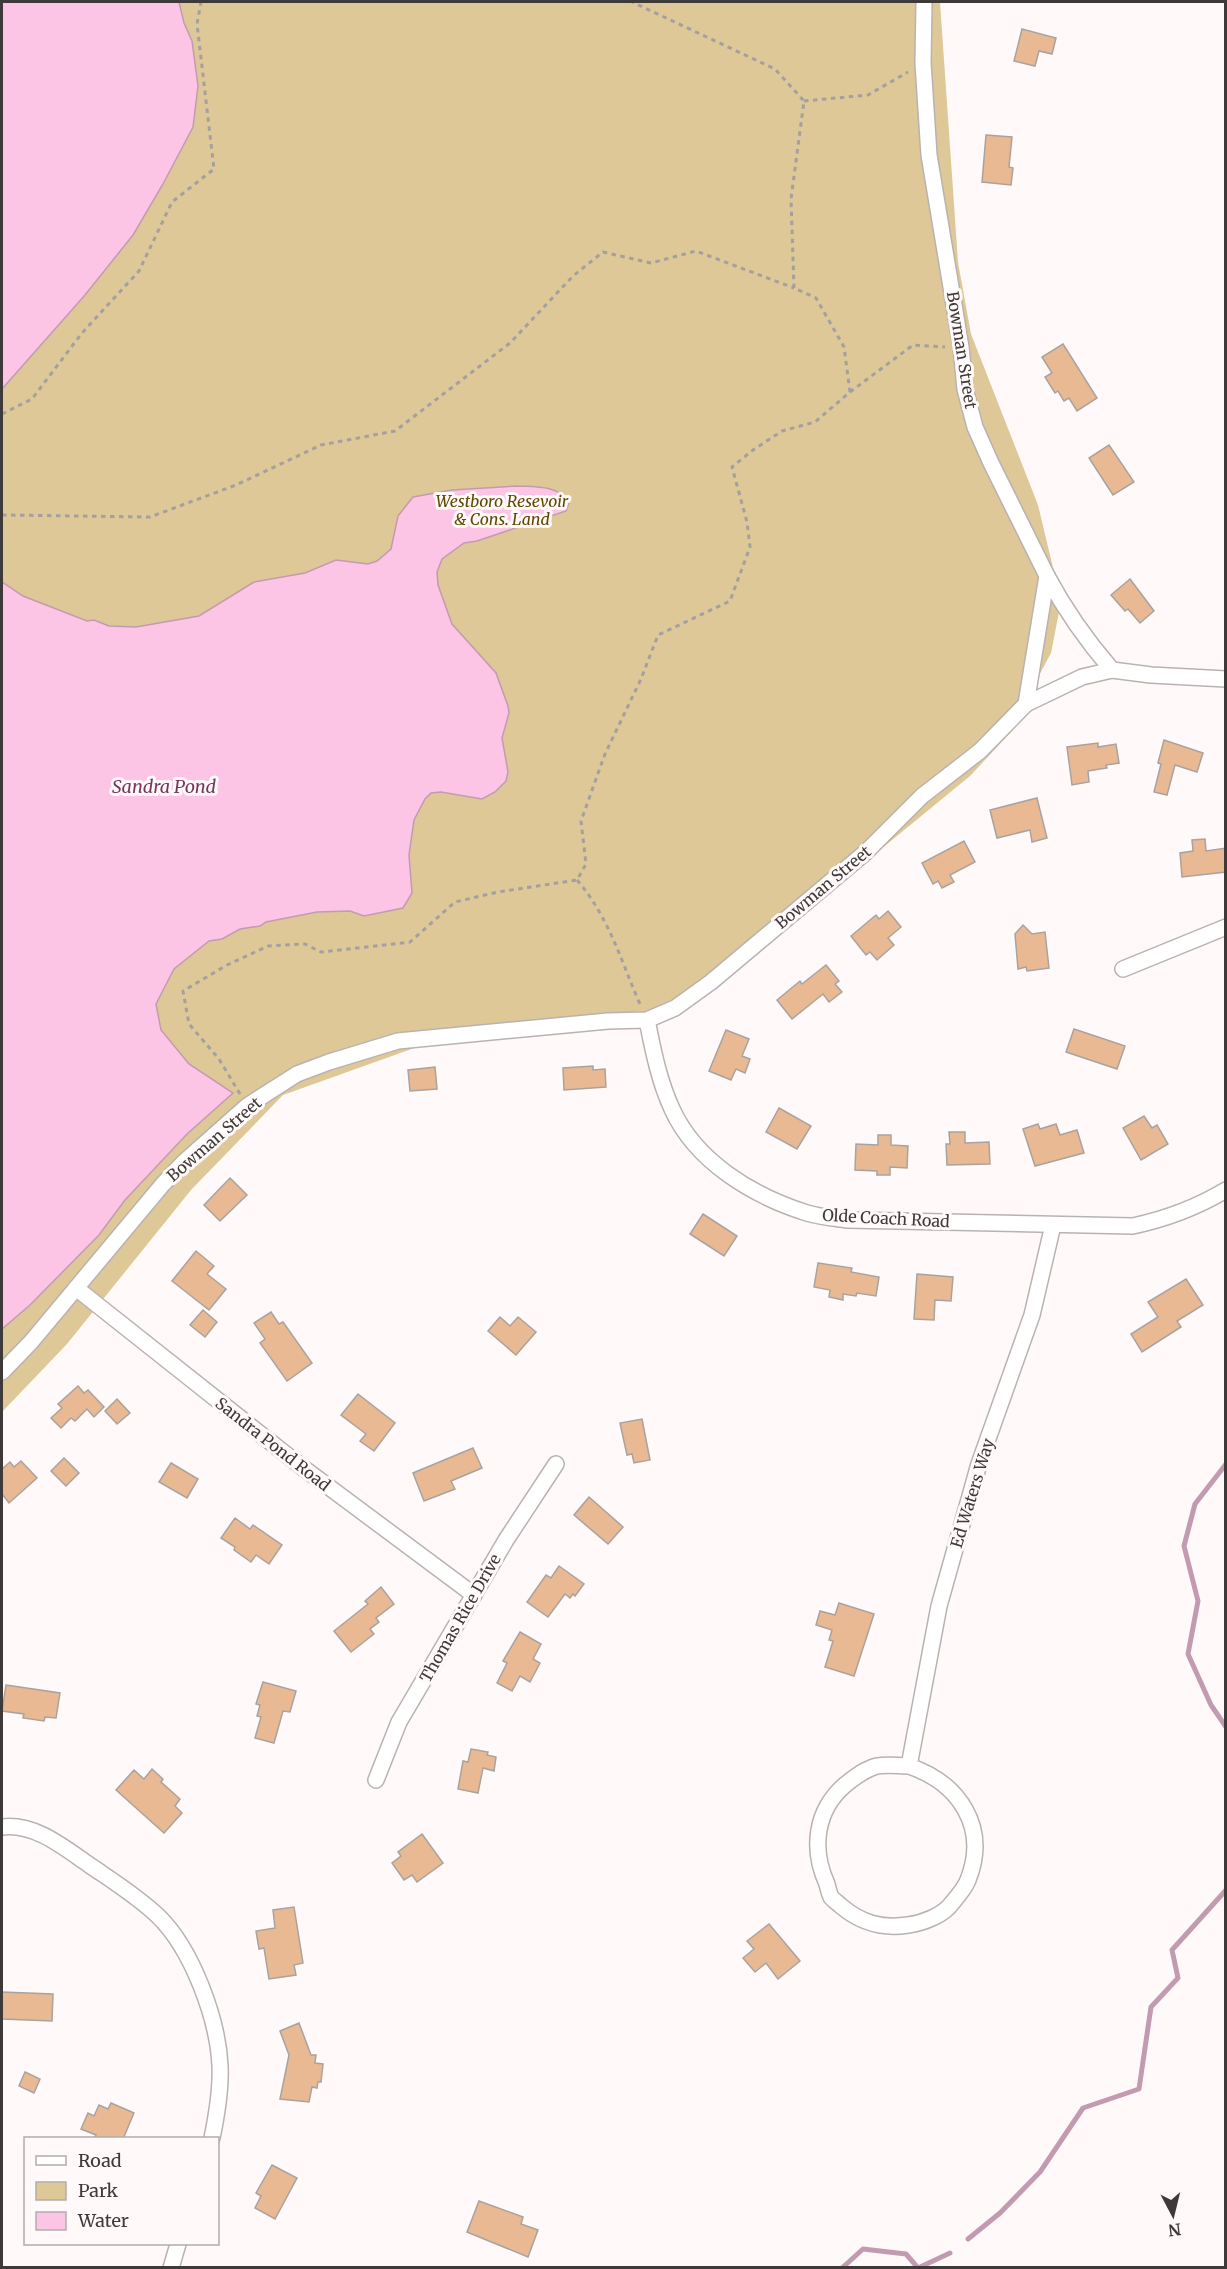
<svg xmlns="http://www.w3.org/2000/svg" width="1227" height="2269" viewBox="0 0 1227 2269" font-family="Merriweather,serif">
  <rect width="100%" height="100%" fill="#fffaf9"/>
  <polygon fill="#dec897" points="2,2 940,2 958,262 971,334 1038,505 1055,576 1060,607 1051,653 1036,681 1032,701 1012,731 970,776 763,946 673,1011 473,1027 283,1095 191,1190 67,1344 2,1412"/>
  <g fill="#fdc5e5" stroke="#c39bb1" stroke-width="1.5">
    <polygon points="2,2 179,2 184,23 192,41 198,86 193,127 163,184 133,235 85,295 2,389"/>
    <path d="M517 486C536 487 557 485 569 502L566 511 477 541 464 543 442 559 437 572 438 585 452 624 496 673 508 706 509 713 502 738 508 772 506 781 495 792 482 799 441 792 431 793 425 799 414 820 409 855 412 893 403 908 364 916 350 911 317 912 266 922 260 926 240 929 222 939 209 941 174 969 156 1004 161 1030 189 1064 233 1093 187 1134 125 1200 99 1235 30 1305 2 1329V582L23 596 87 621 94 620 109 626 136 627 199 616 254 582 305 573 336 560 368 564 377 561 391 549 398 516 413 497 452 490Z"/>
  </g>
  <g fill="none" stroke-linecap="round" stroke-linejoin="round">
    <g stroke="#c39bb1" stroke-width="5">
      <polyline points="1226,1464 1195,1504 1184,1546 1198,1601 1188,1654 1211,1705 1226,1727"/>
      <polyline points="968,2239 1000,2213 1040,2172 1083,2108 1139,2089 1151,2007 1178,1978 1172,1950 1226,1890"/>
      <polyline points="842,2268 863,2249 906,2254 918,2268"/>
      <polyline points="918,2268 950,2253"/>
    </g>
  </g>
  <g fill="#e8b992" stroke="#a9a39f" stroke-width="1.5">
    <polygon points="1022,29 1056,38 1052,54 1039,51 1035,66 1014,61"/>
    <polygon points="986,135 1012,137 1009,167 1013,168 1011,185 982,182"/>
    <polygon points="1063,344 1097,398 1077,411 1069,398 1064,401 1058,391 1055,393 1045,377 1052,373 1042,357"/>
    <polygon points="1109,445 1134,482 1113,495 1089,458"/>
    <polygon points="1130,579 1154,611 1140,623 1128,609 1125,611 1111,595"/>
    <polygon points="1164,740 1203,753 1197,772 1175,765 1167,795 1154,792 1161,764 1158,763"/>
    <polygon points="1098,743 1098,747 1116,744 1119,763 1106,765 1107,768 1088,771 1089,782 1072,785 1067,747"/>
    <polygon points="1037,798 1047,838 1032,842 1030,830 997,838 990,810"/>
    <polygon points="1205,839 1206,851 1226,848 1226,872 1182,877 1180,853 1193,851 1192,840"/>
    <polygon points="964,841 975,862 950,875 954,882 942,888 938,881 933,884 922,863"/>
    <polygon points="888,911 901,927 888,938 894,945 877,960 870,952 866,955 851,936 876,915 879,919"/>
    <polygon points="1023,925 1032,934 1045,932 1049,968 1027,971 1026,967 1018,969 1015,934"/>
    <polygon points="826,965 839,981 835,984 842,992 829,1002 823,994 792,1019 777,1000 800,981 802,984"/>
    <polygon points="1074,1029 1125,1046 1117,1069 1066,1052"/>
    <polygon points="726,1030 749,1039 742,1056 750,1059 745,1073 736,1069 731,1080 709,1071"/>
    <polygon points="593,1066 593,1070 605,1069 606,1087 564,1090 563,1068"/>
    <polygon points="435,1067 437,1089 410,1091 408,1070"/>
    <polygon points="779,1108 811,1126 797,1149 766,1132"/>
    <polygon points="1144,1116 1152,1128 1157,1125 1168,1144 1141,1160 1123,1128"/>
    <polygon points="1038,1124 1040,1129 1056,1124 1060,1135 1077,1130 1084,1153 1035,1166 1023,1129"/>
    <polygon points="949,1132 965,1132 965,1143 989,1142 990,1164 947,1165 946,1144 950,1144"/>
    <polygon points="878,1135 891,1135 891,1145 908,1146 907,1168 890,1167 890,1175 877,1175 877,1171 855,1170 856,1144 878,1145"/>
    <polygon points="230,1178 247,1195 220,1221 204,1205"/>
    <polygon points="703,1214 737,1236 724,1256 690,1234"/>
    <polygon points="196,1251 214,1266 207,1274 226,1289 209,1310 172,1281"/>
    <polygon points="818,1263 852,1268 851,1272 879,1277 876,1296 857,1293 856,1296 843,1294 843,1300 829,1297 830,1290 814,1287"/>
    <polygon points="917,1274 953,1277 951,1301 935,1300 934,1320 914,1319"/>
    <polygon points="1186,1279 1203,1305 1177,1321 1181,1327 1142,1352 1131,1334 1158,1317 1148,1302"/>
    <polygon points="203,1310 217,1322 205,1337 190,1325"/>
    <polygon points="271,1312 279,1324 283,1322 312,1363 287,1381 260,1343 265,1339 254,1323"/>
    <polygon points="500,1317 510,1326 518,1317 536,1332 516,1355 488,1331"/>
    <polygon points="78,1386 84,1393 88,1390 104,1407 94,1417 87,1409 75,1421 71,1418 61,1428 51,1418 62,1408 58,1404"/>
    <polygon points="358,1394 395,1423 374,1451 360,1441 366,1434 341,1415"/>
    <polygon points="117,1399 130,1413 117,1424 105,1411"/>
    <polygon points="642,1419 650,1460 634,1463 632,1454 627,1455 620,1423"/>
    <polygon points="473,1448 482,1468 451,1481 455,1489 424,1501 413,1473"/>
    <polygon points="64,1458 79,1473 66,1486 51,1471"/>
    <polygon points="21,1461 37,1478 9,1503 2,1494 2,1469 10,1462 14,1467"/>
    <polygon points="171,1463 198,1479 187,1498 159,1482"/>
    <polygon points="589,1497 623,1527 608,1544 574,1515"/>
    <polygon points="235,1518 250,1529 253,1525 282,1545 269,1564 256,1555 251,1562 234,1550 235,1547 221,1538"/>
    <polygon points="559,1566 584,1584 575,1596 573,1594 570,1598 565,1594 548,1617 527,1602 546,1575 551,1578"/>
    <polygon points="381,1587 394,1604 376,1618 379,1622 370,1629 374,1634 351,1652 334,1631 368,1604 365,1601"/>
    <polygon points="839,1603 874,1614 854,1676 825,1667 833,1641 829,1640 832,1630 816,1625 820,1611 835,1615"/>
    <polygon points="520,1632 541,1644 533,1659 540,1663 530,1682 520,1676 512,1691 497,1683 507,1663 503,1661"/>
    <polygon points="263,1682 296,1691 290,1712 283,1711 274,1743 255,1738 261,1717 257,1716 260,1705 256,1704"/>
    <polygon points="6,1685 60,1693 56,1718 45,1717 44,1721 23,1718 24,1714 2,1711"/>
    <polygon points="471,1749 488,1752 487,1755 496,1757 494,1771 483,1768 478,1793 458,1789 463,1761 468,1762"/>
    <polygon points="152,1769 163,1779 161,1782 180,1799 175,1806 182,1813 164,1833 116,1790 134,1770 144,1779"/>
    <polygon points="422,1834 443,1863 417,1882 412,1875 404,1880 392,1863 401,1856 398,1852"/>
    <polygon points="294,1907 303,1963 294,1965 296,1975 269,1979 264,1948 259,1949 256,1931 275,1928 273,1910"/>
    <polygon points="769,1924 800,1961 778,1979 766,1963 755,1972 743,1958 754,1949 747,1941"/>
    <polygon points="2,1992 53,1994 52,2021 2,2019"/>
    <polygon points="299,2023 311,2055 316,2055 315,2063 323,2064 321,2082 318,2082 317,2088 312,2087 309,2102 280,2099 289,2055 280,2031"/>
    <polygon points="25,2072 40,2079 34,2093 19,2086"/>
    <polygon points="111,2103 134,2113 123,2139 94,2139 96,2135 81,2129 88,2113 94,2116 99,2105 108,2109"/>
    <polygon points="272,2165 297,2178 275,2219 255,2208 261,2196 256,2193"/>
    <polygon points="479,2201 523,2217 521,2224 538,2230 528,2257 467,2232"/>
  </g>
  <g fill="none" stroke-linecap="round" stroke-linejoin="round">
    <defs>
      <g id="street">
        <path d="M1047 576C1065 610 1087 641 1112 670L1151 675 1226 679"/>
        <polyline points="1026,704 1082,677 1112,670"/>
        <polyline points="1123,969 1226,927"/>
        <path d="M647 1020C653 1050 659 1081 672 1109 696 1162 753 1196 807 1213 820 1217 835 1218 848 1220L1133 1226C1166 1219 1196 1208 1226 1190"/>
        <polyline points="76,1288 302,1467 474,1595"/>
        <polyline points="2,1372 31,1342 163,1184 185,1161 247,1106 297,1074 329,1062 398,1041 608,1021 647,1020 675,1008 711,982 866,852 922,796 980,751 1026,704 1047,576 991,463 975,427 965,389 961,347 929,155 923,63 924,2"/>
        <path d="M909 1766C959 1783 989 1827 968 1880 965 1888 958 1896 952 1903 944 1915 923 1923 908 1925 882 1929 861 1923 841 1906 838 1903 833 1900 831 1897 829 1893 828 1888 827 1884 811 1849 815 1810 846 1784 855 1777 865 1769 877 1766 887 1764 899 1766 909 1766L939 1606 979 1464 1032 1315 1053 1225"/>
        <polyline points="376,1780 399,1722 506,1540 556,1464"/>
        <path d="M2 1827C34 1823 62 1846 88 1864 111 1880 137 1896 158 1916 192 1949 218 2019 220 2066 221 2090 217 2114 212 2138"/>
        <polyline points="171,2268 178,2244"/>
      </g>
    </defs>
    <use href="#street" stroke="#bab2b0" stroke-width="18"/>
    <g stroke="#a4a09f" stroke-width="3" stroke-dasharray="4.5 4.5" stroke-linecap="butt">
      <polyline points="804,101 868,95 908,72"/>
      <polyline points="850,392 913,345 945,347"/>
      <polyline points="2,414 32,399 82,333 139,271 172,202 214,169 197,24 201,2"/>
      <polyline points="2,515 150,517 236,485 321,445 395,431 510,343 573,276 603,252 651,263 696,251 794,288"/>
      <path d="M577 880C610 919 620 959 640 1004"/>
      <polyline points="240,1094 219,1059 189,1024 183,991 227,965 268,946 305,944 321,952 410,942 455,902 498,892 577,880 586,864 581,821 605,754 641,679 658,635 730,601 750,547 747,522 732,467 753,450 782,431 815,422 850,392 844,347 816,298 794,288 791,199 804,101 775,69 632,2"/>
    </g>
    <use href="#street" stroke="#fff" stroke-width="15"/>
  </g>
  <g text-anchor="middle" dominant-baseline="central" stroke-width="6" stroke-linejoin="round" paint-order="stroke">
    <g font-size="16" fill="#3d3a39" stroke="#fffaf9">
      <text transform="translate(962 350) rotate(81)">Bowman Street</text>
      <text transform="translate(823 887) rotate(-40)">Bowman Street</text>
      <text transform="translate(214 1139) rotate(-41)">Bowman Street</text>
      <text transform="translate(886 1218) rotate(3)">Olde Coach Road</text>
      <text transform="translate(273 1444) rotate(38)">Sandra Pond Road</text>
      <text transform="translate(972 1493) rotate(-73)">Ed Waters Way</text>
      <text transform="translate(460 1618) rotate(-60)">Thomas Rice Drive</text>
    </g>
    <g font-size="16" font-style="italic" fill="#5f4700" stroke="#fffaf9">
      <text x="502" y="501">Westboro Resevoir<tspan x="502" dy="18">&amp; Cons. Land</tspan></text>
    </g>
    <g font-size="18" font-style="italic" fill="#77365f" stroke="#fffaf9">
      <text x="164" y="786">Sandra Pond</text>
    </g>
  </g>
  <rect width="1227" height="2269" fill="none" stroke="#3d3a39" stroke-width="6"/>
  <rect x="24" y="2137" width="195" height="108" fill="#fffaf9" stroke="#b1adac" stroke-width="1.5"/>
  <rect x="36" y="2156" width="30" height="9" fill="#ffffff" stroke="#b1adac" stroke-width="1.5"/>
  <text x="78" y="2167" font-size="18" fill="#3d3a39">Road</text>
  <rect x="36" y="2182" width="30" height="18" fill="#dec897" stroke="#b1adac" stroke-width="1.5"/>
  <text x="78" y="2197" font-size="18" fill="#3d3a39">Park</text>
  <rect x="36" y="2212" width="30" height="18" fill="#fdc5e5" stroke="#b1adac" stroke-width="1.5"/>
  <text x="78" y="2227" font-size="18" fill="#3d3a39">Water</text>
  <g transform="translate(1173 2215) rotate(173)" stroke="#fffaf9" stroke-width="4.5" paint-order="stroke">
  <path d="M0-4.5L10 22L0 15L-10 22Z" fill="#3d3a39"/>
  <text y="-9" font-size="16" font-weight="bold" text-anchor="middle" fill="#3d3a39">N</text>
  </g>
</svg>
